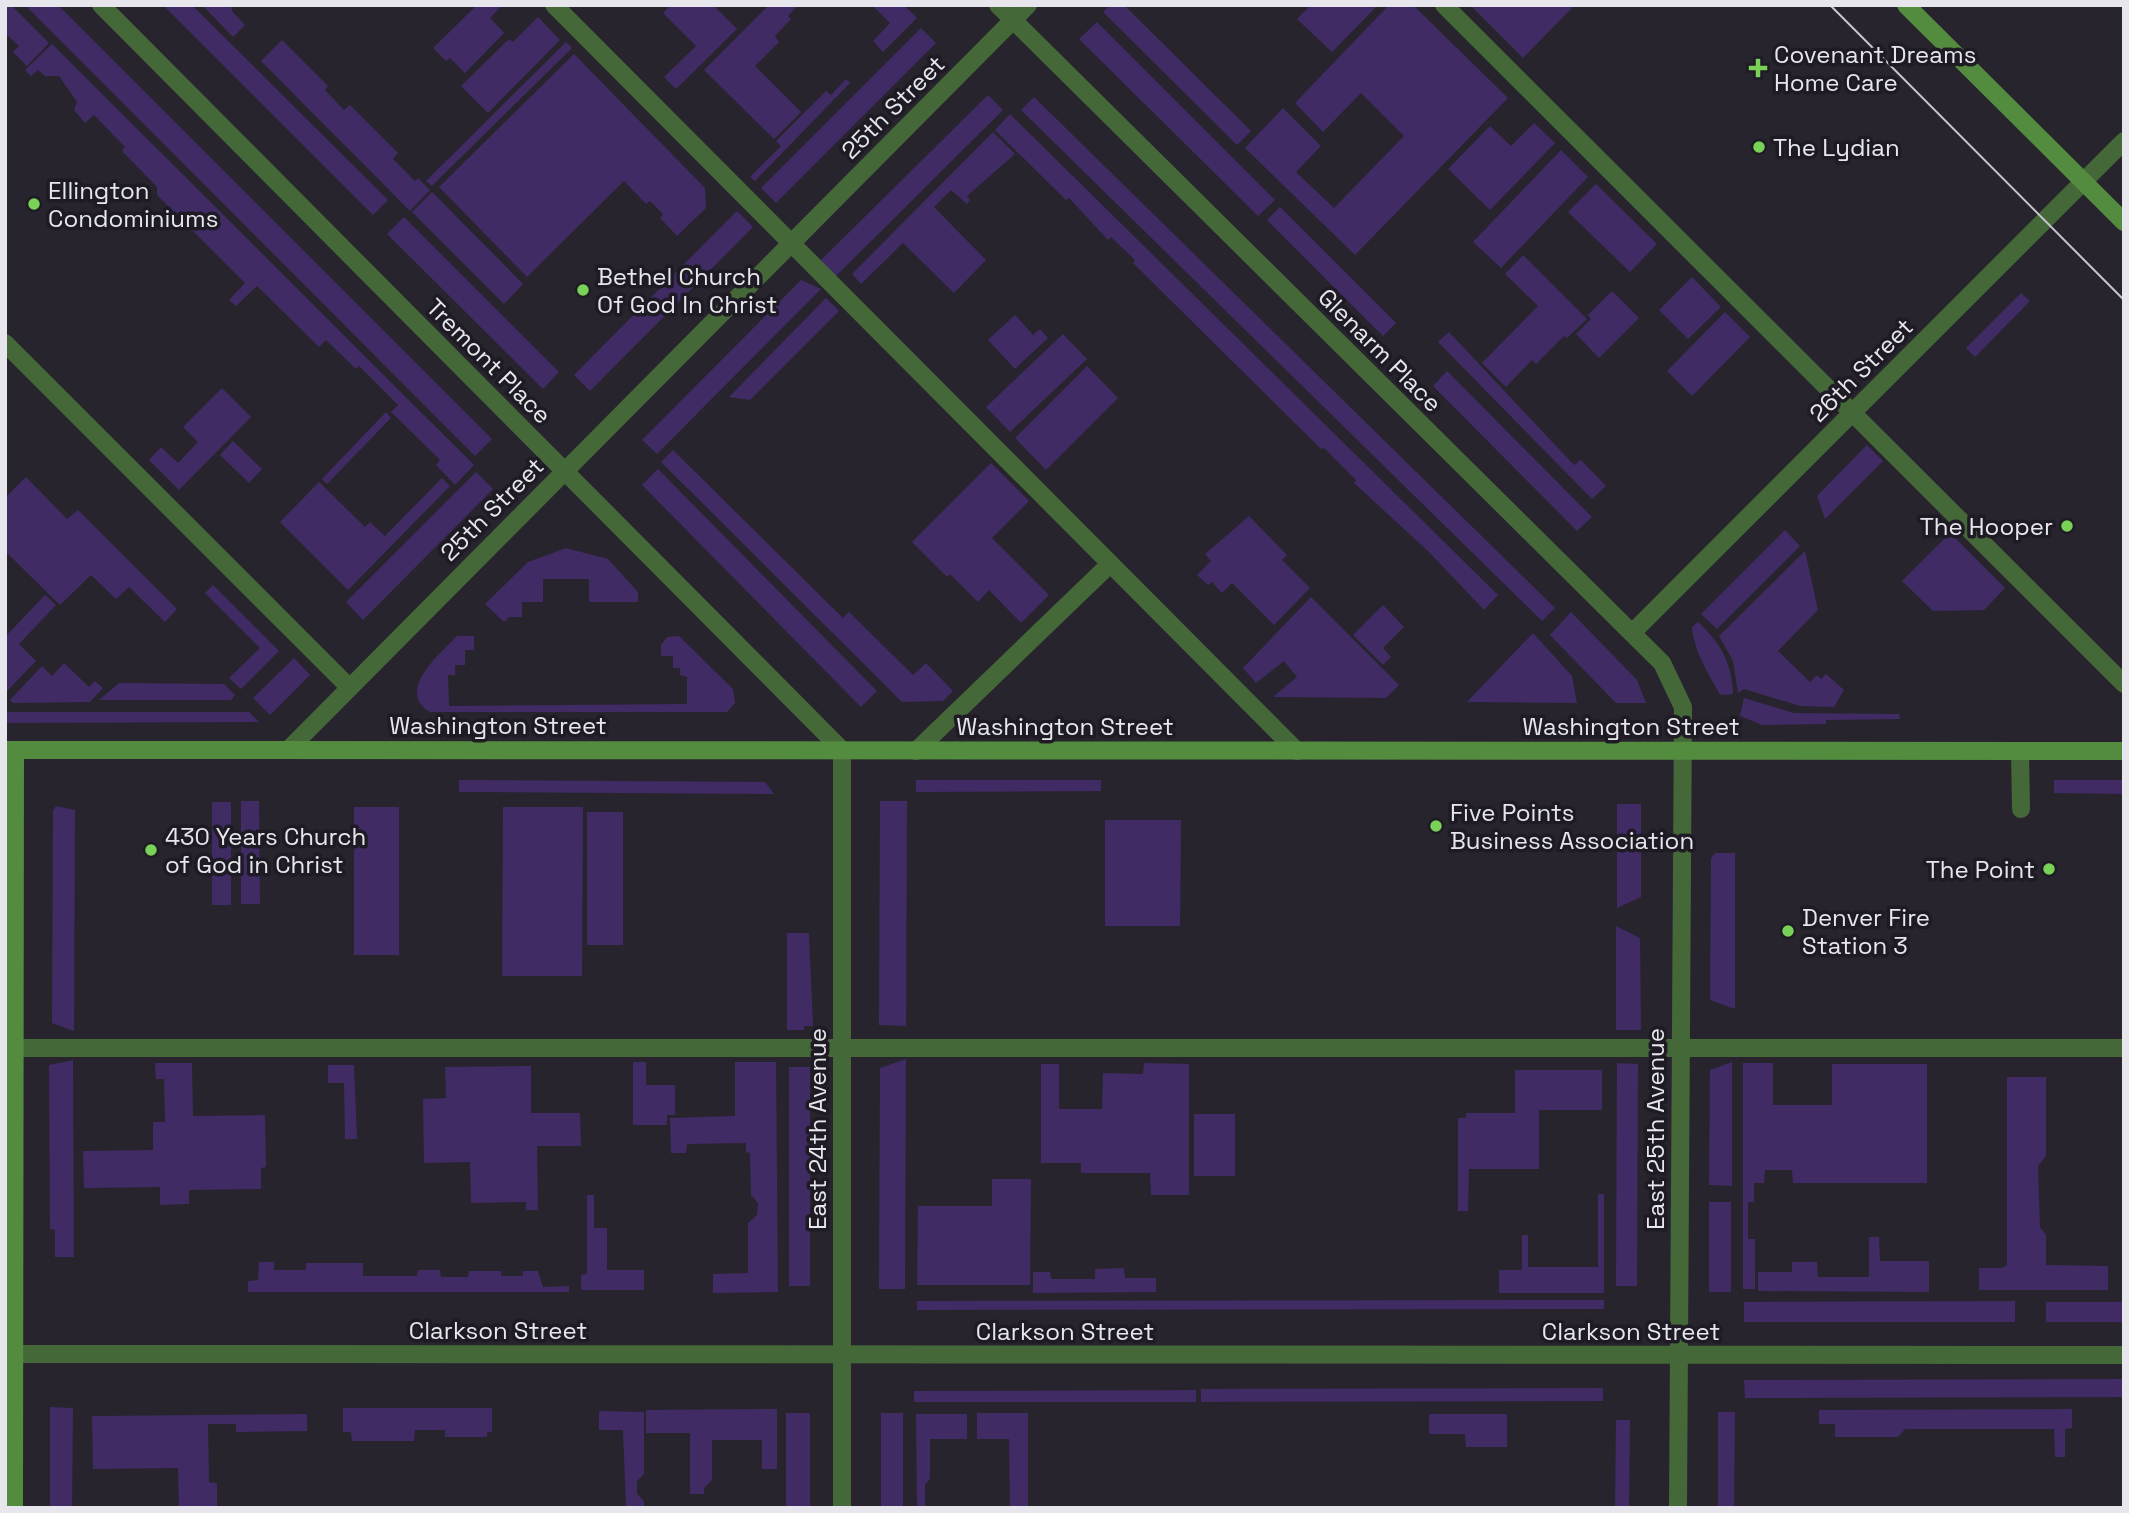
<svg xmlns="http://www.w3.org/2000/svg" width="2129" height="1513" viewBox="0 0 2129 1513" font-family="'Space Grotesk',sans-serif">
  <rect width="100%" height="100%" fill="#27242e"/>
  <g fill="#412b64">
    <polygon points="5,5 11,5 49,43 27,66 13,52 19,46 5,33"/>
    <polygon points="25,5 58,5 492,439 475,456"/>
    <polygon points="163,5 192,5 388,200 373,215"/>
    <polygon points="202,5 231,5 232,11 245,25 233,37"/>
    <polygon points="477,5 501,6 490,18 504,33 465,73 450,58 446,61 433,48"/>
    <polygon points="671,5 713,5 737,29 676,89 664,77 696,46 663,13"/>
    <polygon points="769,5 798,5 788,16 791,19 775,36 779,42 755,66 801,112 774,139 704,70"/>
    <polygon points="872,5 904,5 917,18 883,52 873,41 890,23"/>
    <polygon points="1110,5 1124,5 1251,131 1237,145 1103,12"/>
    <polygon points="1311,5 1378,5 1332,52 1297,19"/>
    <polygon points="1389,5 1413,5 1508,98 1355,255 1245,148 1283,108 1321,146 1296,172 1334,208 1404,136 1361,93 1323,132 1295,103"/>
    <polygon points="1470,5 1575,5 1523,58"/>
    <polygon points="538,17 560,40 488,113 461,86 509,39 513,42"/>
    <polygon points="1097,22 1275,200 1258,216 1079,39"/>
    <polygon points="921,28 936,43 776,203 761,188"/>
    <polygon points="282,40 328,86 325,90 344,110 350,105 398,153 393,159 415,181 418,178 430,190 410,211 261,61"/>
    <polygon points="566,42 572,48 432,186 426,181"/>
    <polygon points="52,44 474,465 455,485 436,465 440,460 391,412 398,405 359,366 356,369 326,340 319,347 257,286 236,306 229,300 245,283 157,195 157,187 122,151 125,147 94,115 85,123 74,110 77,102 59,76 45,76 38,70 31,76 25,70"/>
    <polygon points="574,54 705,188 706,208 677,236 660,218 663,214 650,201 646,204 624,181 527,277 439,187"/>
    <polygon points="846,79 850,83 755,181 750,177 781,146 776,141 826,91 831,95"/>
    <polygon points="988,95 1003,110 834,278 819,262"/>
    <polygon points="1034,97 1555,608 1542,621 1021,110"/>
    <polygon points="1010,114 1498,595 1484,610 1429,552 1354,483 1356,480 1324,448 1321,449 1133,263 1135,260 1111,237 1108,240 1069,198 1066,200 995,130"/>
    <polygon points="1534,123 1555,143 1490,210 1448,169 1490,126 1511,146"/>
    <polygon points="993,132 1015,154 967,196 970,200 967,204 951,190 934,207 986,260 954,293 903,243 861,284 852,274"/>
    <polygon points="1561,150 1588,177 1501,268 1473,242"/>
    <polygon points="1596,184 1657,244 1630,272 1568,212"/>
    <polygon points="432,192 523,284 504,304 412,212"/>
    <polygon points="1280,207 1396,323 1383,336 1267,220"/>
    <polygon points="737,211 753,227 590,391 574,375"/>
    <polygon points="404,217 559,372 543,389 387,234"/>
    <polygon points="1523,255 1587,319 1567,338 1564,336 1536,364 1532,360 1506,387 1482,363 1538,306 1505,274"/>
    <polygon points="1692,277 1721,307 1688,339 1659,310"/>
    <polygon points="801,280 821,289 657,454 642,440"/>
    <polygon points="1612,291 1639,318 1599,358 1576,334 1591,319 1588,315"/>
    <polygon points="2021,293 2030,301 1975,357 1966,348"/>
    <polygon points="826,298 839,311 750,400 729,397"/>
    <polygon points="1725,312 1750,337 1692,396 1667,371"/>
    <polygon points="1015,315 1033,335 1040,329 1048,338 1015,369 988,340"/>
    <polygon points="1449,332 1574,465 1581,460 1606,486 1592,499 1438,342"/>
    <polygon points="1063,334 1087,359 1010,432 986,407"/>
    <polygon points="1087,366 1118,398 1046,470 1015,438"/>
    <polygon points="1447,371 1592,517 1577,531 1433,386"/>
    <polygon points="222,388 251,417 179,490 149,460 161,447 178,463 198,442 183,427"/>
    <polygon points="386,412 391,418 327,484 322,479"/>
    <polygon points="233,441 262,469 249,483 220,455"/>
    <polygon points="1867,445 1883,461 1825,519 1817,496"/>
    <polygon points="673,450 843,618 849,612 913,675 926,663 953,691 943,701 902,702 661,462"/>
    <polygon points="991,463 1029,501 992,538 1049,595 1021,623 989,590 978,602 950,574 947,577 912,542"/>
    <polygon points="658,469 877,691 861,707 642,485"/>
    <polygon points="476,472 493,489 363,620 346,602"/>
    <polygon points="26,477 67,519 78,510 177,609 165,622 129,587 116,599 91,575 60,605 5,551 5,498"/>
    <polygon points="442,478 450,486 348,590 280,522 319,482 365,527 370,522 385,536"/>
    <polygon points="1249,516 1287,555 1282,560 1310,588 1274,625 1232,583 1222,593 1212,582 1208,585 1197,575 1211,561 1205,554"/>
    <polygon points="1785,530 1800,546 1717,629 1701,614"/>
    <polygon points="1950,533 2005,588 1984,610 1933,611 1902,581"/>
    <polygon points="566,548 608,559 638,592 638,602 589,602 589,579 543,579 543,602 522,602 522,617 509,617 504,622 485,604 528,562"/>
    <polygon points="1805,551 1818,610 1778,651 1810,682 1817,675 1821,679 1826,674 1844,690 1834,707 1800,706 1744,689 1738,693 1733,661 1719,636"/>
    <polygon points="213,585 279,651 241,689 229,678 260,648 205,593"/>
    <polygon points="45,595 56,605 19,644 36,661 5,693 5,637"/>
    <polygon points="1311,597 1399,685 1386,698 1273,697 1297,677 1284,661 1256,683 1243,668"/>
    <polygon points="1383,605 1404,627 1383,648 1391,657 1383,665 1353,635"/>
    <polygon points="1571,612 1637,680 1646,703 1616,703 1550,635"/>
    <path d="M1698 622C1721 644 1732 662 1733 694L1720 695C1709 674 1694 652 1692 627Z"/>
    <polygon points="1533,633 1572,676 1577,703 1467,702"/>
    <path d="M457 636H474V650H465V665H455V675H448L449 706 687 704V677L680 675V668H673V656H661V645L667 637 679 636 733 689 735 703 727 712H430C394 691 442 652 457 636Z"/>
    <polygon points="294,658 310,675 270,715 253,698"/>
    <polygon points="64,663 89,687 95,681 103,688 90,702 13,703 10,700 42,666 52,676"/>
    <polygon points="119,683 224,684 235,695 231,700 99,700"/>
    <polygon points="1744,698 1794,713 1899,714 1900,719 1826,720 1826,724 1762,725 1740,716"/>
    <polygon points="5,712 249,712 259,722 5,723"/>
    <polygon points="459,780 765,782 774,794 459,792"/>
    <polygon points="916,780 1101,780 1101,791 916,792"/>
    <polygon points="2054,780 2124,780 2124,794 2054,793"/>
    <polygon points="241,801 259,801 260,904 241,904"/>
    <polygon points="880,801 907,801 906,1026 879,1025"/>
    <rect x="212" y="802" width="19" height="103"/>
    <polygon points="1617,804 1641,804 1641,897 1617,908"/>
    <polygon points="56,806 75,810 74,1031 52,1023 53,811"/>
    <rect x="354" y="807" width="45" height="148"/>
    <polygon points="503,807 583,807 582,976 502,976"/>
    <rect x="587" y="812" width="36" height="133"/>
    <polygon points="1181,820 1180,926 1105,926 1105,820"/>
    <polygon points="1715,853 1735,853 1735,1009 1710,1000 1711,859"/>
    <polygon points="1616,926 1640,938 1641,1030 1616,1030"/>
    <polygon points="787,933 809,933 813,1026 804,1026 804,1030 787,1030"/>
    <polygon points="906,1059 905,1289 879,1289 880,1068"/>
    <polygon points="73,1060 74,1257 55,1257 55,1230 50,1229 49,1065"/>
    <polygon points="633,1062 646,1062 646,1085 675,1085 675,1115 667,1115 667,1125 633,1125"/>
    <polygon points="735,1062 776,1062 778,1292 713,1293 713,1274 748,1273 748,1223 757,1215 758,1203 751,1195 750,1153 746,1152 746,1143 687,1144 686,1153 671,1153 670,1118 735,1116"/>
    <polygon points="1732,1062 1732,1186 1709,1185 1710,1070"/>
    <polygon points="155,1063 192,1063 193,1116 265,1115 266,1167 261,1168 261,1189 189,1190 189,1204 160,1205 160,1187 84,1188 83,1151 153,1150 153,1122 165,1122 164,1079 156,1079"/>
    <polygon points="1144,1063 1189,1064 1189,1195 1151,1195 1150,1173 1081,1173 1081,1163 1041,1163 1041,1064 1059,1064 1059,1109 1102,1109 1103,1073 1143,1074"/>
    <polygon points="1617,1063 1638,1064 1637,1286 1616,1286"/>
    <polygon points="1743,1063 1773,1063 1773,1105 1832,1105 1832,1064 1927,1064 1927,1183 1793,1183 1792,1170 1765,1170 1764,1183 1754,1183 1754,1202 1748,1202 1748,1239 1755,1239 1755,1289 1743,1289"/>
    <polygon points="328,1065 354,1065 357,1139 345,1139 344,1083 328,1083"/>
    <polygon points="531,1066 531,1113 580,1113 581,1146 537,1146 538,1210 526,1210 526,1202 471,1203 470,1162 424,1163 423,1099 446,1098 445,1067"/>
    <rect x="789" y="1067" width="21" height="219"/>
    <polygon points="1515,1070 1602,1070 1602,1110 1539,1110 1539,1169 1469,1169 1468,1211 1458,1211 1458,1118 1466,1118 1466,1113 1515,1113"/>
    <polygon points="2007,1077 2046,1077 2046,1156 2038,1166 2040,1227 2046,1235 2046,1265 2108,1266 2108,1290 1979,1290 1979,1268 2002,1268 2007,1265"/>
    <rect x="1194" y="1114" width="41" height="62"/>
    <polygon points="992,1179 1031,1179 1030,1285 917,1285 918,1206 992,1206"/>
    <polygon points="1598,1194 1604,1194 1604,1293 1499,1293 1499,1270 1522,1270 1522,1235 1528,1235 1528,1267 1598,1267"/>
    <polygon points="587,1195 594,1195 594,1228 607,1228 607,1270 644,1270 644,1290 581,1290 581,1275 587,1274"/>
    <rect x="1709" y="1202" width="22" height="90"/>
    <polygon points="1869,1237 1879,1237 1880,1261 1929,1261 1929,1292 1758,1291 1758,1272 1792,1272 1792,1262 1817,1262 1818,1277 1869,1277"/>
    <polygon points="259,1262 274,1262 274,1270 306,1270 306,1263 363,1263 363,1276 417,1276 418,1270 440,1270 441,1277 468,1277 469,1271 501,1271 501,1276 523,1276 523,1271 538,1271 543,1287 569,1286 569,1292 248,1292 248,1281 258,1280"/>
    <polygon points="1124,1268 1125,1278 1156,1278 1156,1292 1033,1293 1033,1272 1050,1272 1051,1279 1095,1279 1095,1269"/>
    <polygon points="1604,1300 1604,1309 917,1310 917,1301"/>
    <polygon points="2015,1301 2015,1322 1744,1322 1744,1302"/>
    <rect x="2046" y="1302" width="78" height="20"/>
    <polygon points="2124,1379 2124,1397 1745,1398 1744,1380"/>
    <polygon points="1603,1388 1603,1401 1201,1402 1201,1389"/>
    <polygon points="1196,1390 1196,1402 914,1402 914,1391"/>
    <polygon points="50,1407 73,1408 72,1508 50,1508"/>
    <polygon points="343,1408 492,1408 492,1432 487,1432 487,1437 445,1437 445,1430 415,1430 414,1441 352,1441 351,1432 343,1432"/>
    <polygon points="777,1409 777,1469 762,1469 762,1440 712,1440 712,1480 704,1488 704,1494 690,1494 690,1433 646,1433 646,1410"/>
    <polygon points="2072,1409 2072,1428 2065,1429 2065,1457 2055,1457 2054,1429 1905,1429 1898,1437 1835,1437 1835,1424 1819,1424 1819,1410"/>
    <polygon points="599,1411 644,1412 644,1474 637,1481 637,1494 644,1501 644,1508 626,1508 623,1430 599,1430"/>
    <polygon points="1718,1412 1735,1412 1734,1508 1718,1508"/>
    <rect x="786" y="1413" width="24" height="95"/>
    <rect x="881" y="1413" width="22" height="95"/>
    <polygon points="977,1413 1028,1413 1028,1508 1010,1508 1009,1439 977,1439"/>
    <polygon points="307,1414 307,1431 236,1432 236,1424 208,1424 209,1482 217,1483 217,1508 179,1508 178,1468 93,1469 92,1416"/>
    <polygon points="916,1414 967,1414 967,1439 930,1439 930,1479 925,1484 925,1508 917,1508"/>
    <polygon points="1429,1414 1507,1414 1507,1447 1466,1447 1465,1434 1429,1434"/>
    <polygon points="1616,1420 1630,1420 1629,1508 1615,1508"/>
  </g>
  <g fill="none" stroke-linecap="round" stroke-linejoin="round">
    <g stroke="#456839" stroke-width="18">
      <polyline points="554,5 1297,751"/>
      <polyline points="1444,5 2124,684"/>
      <polyline points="5,343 348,686"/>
      <polyline points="916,751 1110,564"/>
      <polyline points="2020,751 2021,809"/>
      <polyline points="5,1048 2124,1048"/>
    </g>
    <g stroke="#456839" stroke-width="18">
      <polyline points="101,5 842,750 842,1508"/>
      <polyline points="998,5 1662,663 1683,707 1678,1508"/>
      <polyline points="1632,633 2124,141"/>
      <polyline points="288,750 1028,5"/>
      <polyline points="5,1354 2124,1355"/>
    </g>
    <g stroke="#548c3f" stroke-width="18">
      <polyline points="1906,5 2124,222"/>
      <polyline points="5,750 2124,751"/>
      <polyline points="14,1508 15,750"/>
    </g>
    <polyline stroke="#c8c5cd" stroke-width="2" points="1830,5 2124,300"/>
  </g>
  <g fill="#79d158" stroke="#1e1b24" stroke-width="2.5">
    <path d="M1754.5 57.5h7v7h7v7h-7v7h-7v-7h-7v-7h7z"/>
    <circle cx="1759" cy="147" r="7"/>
    <circle cx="34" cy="204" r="7"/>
    <circle cx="583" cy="290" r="7"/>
    <circle cx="2067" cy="526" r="7"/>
    <circle cx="1436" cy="826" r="7"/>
    <circle cx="151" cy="850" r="7"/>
    <circle cx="2049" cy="869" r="7"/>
    <circle cx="1788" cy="931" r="7"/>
  </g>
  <g text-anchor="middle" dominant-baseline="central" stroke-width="7" stroke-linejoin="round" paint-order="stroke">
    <g font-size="24" fill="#e8e6ed" stroke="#1e1b24" text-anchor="start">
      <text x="1774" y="54">Covenant Dreams<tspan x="1774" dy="28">Home Care</tspan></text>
      <text x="1773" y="147">The Lydian</text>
      <text x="48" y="190">Ellington<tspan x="48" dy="28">Condominiums</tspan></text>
      <text x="597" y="276">Bethel Church<tspan x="597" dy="28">Of God In Christ</tspan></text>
      <text x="2053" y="526" text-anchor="end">The Hooper</text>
      <text x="1450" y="812">Five Points<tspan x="1450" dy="28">Business Association</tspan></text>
      <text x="165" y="836">430 Years Church<tspan x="165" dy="28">of God in Christ</tspan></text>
      <text x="2035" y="869" text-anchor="end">The Point</text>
      <text x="1802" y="917">Denver Fire<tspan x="1802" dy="28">Station 3</tspan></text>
    </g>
    <g font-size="24" fill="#e8e6ed" stroke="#1e1b24">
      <text transform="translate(893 107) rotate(-45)">25th Street</text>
      <text transform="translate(1380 350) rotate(45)">Glenarm Place</text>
      <text transform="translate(489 361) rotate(45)">Tremont Place</text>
      <text transform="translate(1861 370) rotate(-45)">26th Street</text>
      <text transform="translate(492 509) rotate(-45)">25th Street</text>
      <text x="498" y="725">Washington Street</text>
      <text x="1065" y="726">Washington Street</text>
      <text x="1631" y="726">Washington Street</text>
      <text transform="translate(817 1129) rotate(-90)">East 24th Avenue</text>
      <text transform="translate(1655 1129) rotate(-90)">East 25th Avenue</text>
      <text x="498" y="1330">Clarkson Street</text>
      <text x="1065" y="1331">Clarkson Street</text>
      <text x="1631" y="1331">Clarkson Street</text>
    </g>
  </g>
  <rect width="2129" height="1513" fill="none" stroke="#e8e6ed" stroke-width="14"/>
</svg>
